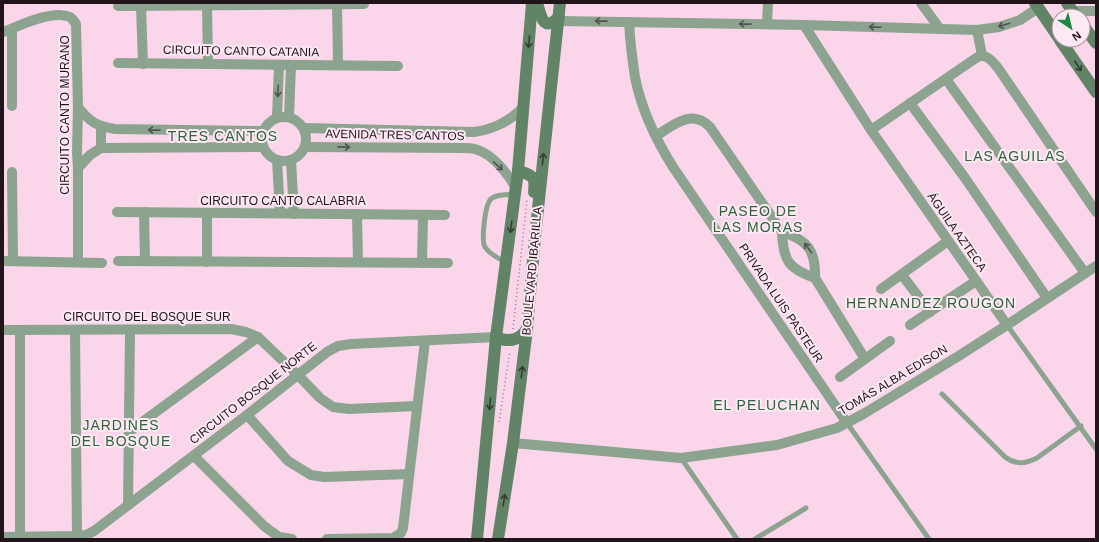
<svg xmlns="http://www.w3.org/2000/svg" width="1099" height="542" viewBox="0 0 1099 542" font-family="Arial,sans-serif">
  <rect width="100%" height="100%" fill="#fbd6ea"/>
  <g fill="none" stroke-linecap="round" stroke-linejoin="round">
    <g stroke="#917886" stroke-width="1.5" stroke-dasharray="1 3" stroke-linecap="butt">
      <polyline points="513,329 527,200"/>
      <polyline points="499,422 510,351"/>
    </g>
    <g stroke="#8ba38f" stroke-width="5">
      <path d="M505 262C498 258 489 254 485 247 481 241 485 204 491 199 496 194 507 195 515 194"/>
      <polyline points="1007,325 1096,449"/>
      <path d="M942 394 1005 457C1016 465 1025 464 1037 458L1081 426"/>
      <polyline points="847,423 929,539"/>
      <polyline points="681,458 737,539"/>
      <polyline points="755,539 806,508"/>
    </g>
    <g stroke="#8ba38f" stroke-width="10">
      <polyline points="921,3 940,29"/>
      <polyline points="337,4 338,65"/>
      <polyline points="207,5 208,64"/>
      <polyline points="118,6 364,4"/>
      <polyline points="141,6 143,64"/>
      <polyline points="1073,11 1096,11"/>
      <polyline points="559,21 804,25 977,30 999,27 1020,20 1038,8"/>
      <path d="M629 22C630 40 632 58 635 77 641 108 656 140 673 167L847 423"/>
      <polyline points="767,24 768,3"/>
      <polyline points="804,25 871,130 1007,325"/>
      <polyline points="12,29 12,106"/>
      <polyline points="977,30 982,55"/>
      <path d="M3 32C19 26 53 9 70 17 73 19 74 21 76 24L78 107 77 153 78 168V262"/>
      <polyline points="118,63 398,66"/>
      <polyline points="946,79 1085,273"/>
      <polyline points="910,103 965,178 1047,298"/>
      <path d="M78 107C90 122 96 126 115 129L263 131"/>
      <circle cx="284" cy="139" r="22"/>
      <polyline points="277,117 279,65"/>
      <polyline points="289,117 291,65"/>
      <path d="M304 128 474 132C494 129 508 122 523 108"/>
      <path d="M871 130 976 58C986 52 992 61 998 68L1096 212"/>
      <path d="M656 136C673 125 692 108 710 127L782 232C783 261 789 269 815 278"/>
      <path d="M305 147 462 148C466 148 471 148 475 149 493 154 507 173 516 188"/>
      <polyline points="101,148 101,127"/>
      <polyline points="277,160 280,213"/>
      <polyline points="291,160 294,214"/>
      <polyline points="78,168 90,155 101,148 263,147"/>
      <polyline points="12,172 13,261"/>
      <polyline points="117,212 445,215"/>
      <polyline points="144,212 145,261"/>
      <polyline points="207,213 207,262"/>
      <polyline points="357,214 358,262"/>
      <path d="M782 232C808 240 816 251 815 278L865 359"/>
      <polyline points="3,261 102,263"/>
      <polyline points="118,261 448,263"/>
      <polyline points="422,263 423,215"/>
      <polyline points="902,275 930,312"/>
      <polyline points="881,289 948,241"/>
      <polyline points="910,325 976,281"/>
      <polyline points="3,330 231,329 246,332 258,337 298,375 320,398 333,407 349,409 417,406"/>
      <polyline points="20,330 20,537"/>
      <polyline points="75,330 77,536"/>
      <polyline points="840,377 890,341"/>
      <polyline points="247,415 288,461 311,475 324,477 409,474"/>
      <polyline points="130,431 258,337"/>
      <polyline points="513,443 681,458 777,445 837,428 865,413 957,357 1007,325 1096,266"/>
      <polyline points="194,456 264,526 279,537 292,539"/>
      <polyline points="128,505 130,330"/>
      <polyline points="3,537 77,536 86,535 94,531 247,415 327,352 338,346 351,344 496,337"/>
      <polyline points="327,539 393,538 401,533 403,528 425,341"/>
    </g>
    <g stroke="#618467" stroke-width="12">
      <path d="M537 3C541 16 543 33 559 17"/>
      <polyline points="1035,3 1059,38"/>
      <polyline points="1067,3 1076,16"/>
      <polyline points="1083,25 1096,43"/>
      <polyline points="1060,40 1096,92"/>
      <path d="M518 171C532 175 536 176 534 192"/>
      <path d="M496 337C509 343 520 340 527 329"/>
      <polyline points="477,539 496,337 518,171 532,3"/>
      <polyline points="498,539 513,443 527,329 535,237 560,3"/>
    </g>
  </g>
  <defs><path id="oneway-shaft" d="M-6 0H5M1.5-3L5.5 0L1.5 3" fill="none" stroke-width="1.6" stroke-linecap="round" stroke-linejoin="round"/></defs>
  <g stroke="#51544f">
    <use href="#oneway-shaft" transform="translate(601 21) rotate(-179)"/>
    <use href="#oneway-shaft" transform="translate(745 24) rotate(-179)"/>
    <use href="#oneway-shaft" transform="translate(1004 25) rotate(164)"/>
    <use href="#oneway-shaft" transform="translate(875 27) rotate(-178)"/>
    <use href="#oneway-shaft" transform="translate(278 91) rotate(92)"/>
    <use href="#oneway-shaft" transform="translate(154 130) rotate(-179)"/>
    <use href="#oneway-shaft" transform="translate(344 147) rotate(1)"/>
    <use href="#oneway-shaft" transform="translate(498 166) rotate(43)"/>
    <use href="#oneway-shaft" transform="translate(808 248) rotate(-127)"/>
  </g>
  <g stroke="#373b36">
    <use href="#oneway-shaft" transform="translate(529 42) rotate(95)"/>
    <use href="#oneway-shaft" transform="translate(1078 66) rotate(56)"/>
    <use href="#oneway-shaft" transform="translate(543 159) rotate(-84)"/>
    <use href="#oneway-shaft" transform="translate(511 227) rotate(98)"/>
    <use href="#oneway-shaft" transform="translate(522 372) rotate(-83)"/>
    <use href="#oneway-shaft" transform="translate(490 404) rotate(95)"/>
    <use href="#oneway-shaft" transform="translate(504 500) rotate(-82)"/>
  </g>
  <g text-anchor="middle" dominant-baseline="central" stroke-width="4" stroke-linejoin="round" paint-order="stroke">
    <g font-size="12" fill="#21141b" stroke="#fee8f4">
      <text transform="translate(241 51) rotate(1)">CIRCUITO CANTO CATANIA</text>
      <text transform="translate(65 115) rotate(-90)">CIRCUITO CANTO MURANO</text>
      <text transform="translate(395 135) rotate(1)">AVENIDA TRES CANTOS</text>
      <text x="283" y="201">CIRCUITO CANTO CALABRIA</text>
      <text transform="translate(957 232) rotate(55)">ÁGUILA AZTECA</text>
      <text transform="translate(532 271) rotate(-85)">BOULEVARD IBARILLA</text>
      <text transform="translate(781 303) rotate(56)">PRIVADA LUIS PASTEUR</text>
      <text x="147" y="317">CIRCUITO DEL BOSQUE SUR</text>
      <text transform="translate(893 380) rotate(-31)">TOMÁS ALBA EDISON</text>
      <text transform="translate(253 393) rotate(-38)">CIRCUITO BOSQUE NORTE</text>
    </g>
    <g font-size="14" letter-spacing="1" fill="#276738" stroke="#fee8f4">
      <text x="223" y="136">TRES CANTOS</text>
      <text x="1015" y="156">LAS AGUILAS</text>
      <text x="758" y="211">PASEO DE<tspan x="758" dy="16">LAS MORAS</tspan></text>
      <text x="931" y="303">HERNANDEZ ROUGON</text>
      <text x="767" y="405">EL PELUCHAN</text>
      <text x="121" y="425">JARDINES<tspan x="121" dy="16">DEL BOSQUE</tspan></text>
    </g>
  </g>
  <rect width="1099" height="542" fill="none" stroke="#21141b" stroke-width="8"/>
  <g transform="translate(1071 28) rotate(145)"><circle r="19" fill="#fee8f4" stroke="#a6939d"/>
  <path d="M0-3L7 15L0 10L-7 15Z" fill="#1b8941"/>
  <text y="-6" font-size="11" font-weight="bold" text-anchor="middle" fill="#21141b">N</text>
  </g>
</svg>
